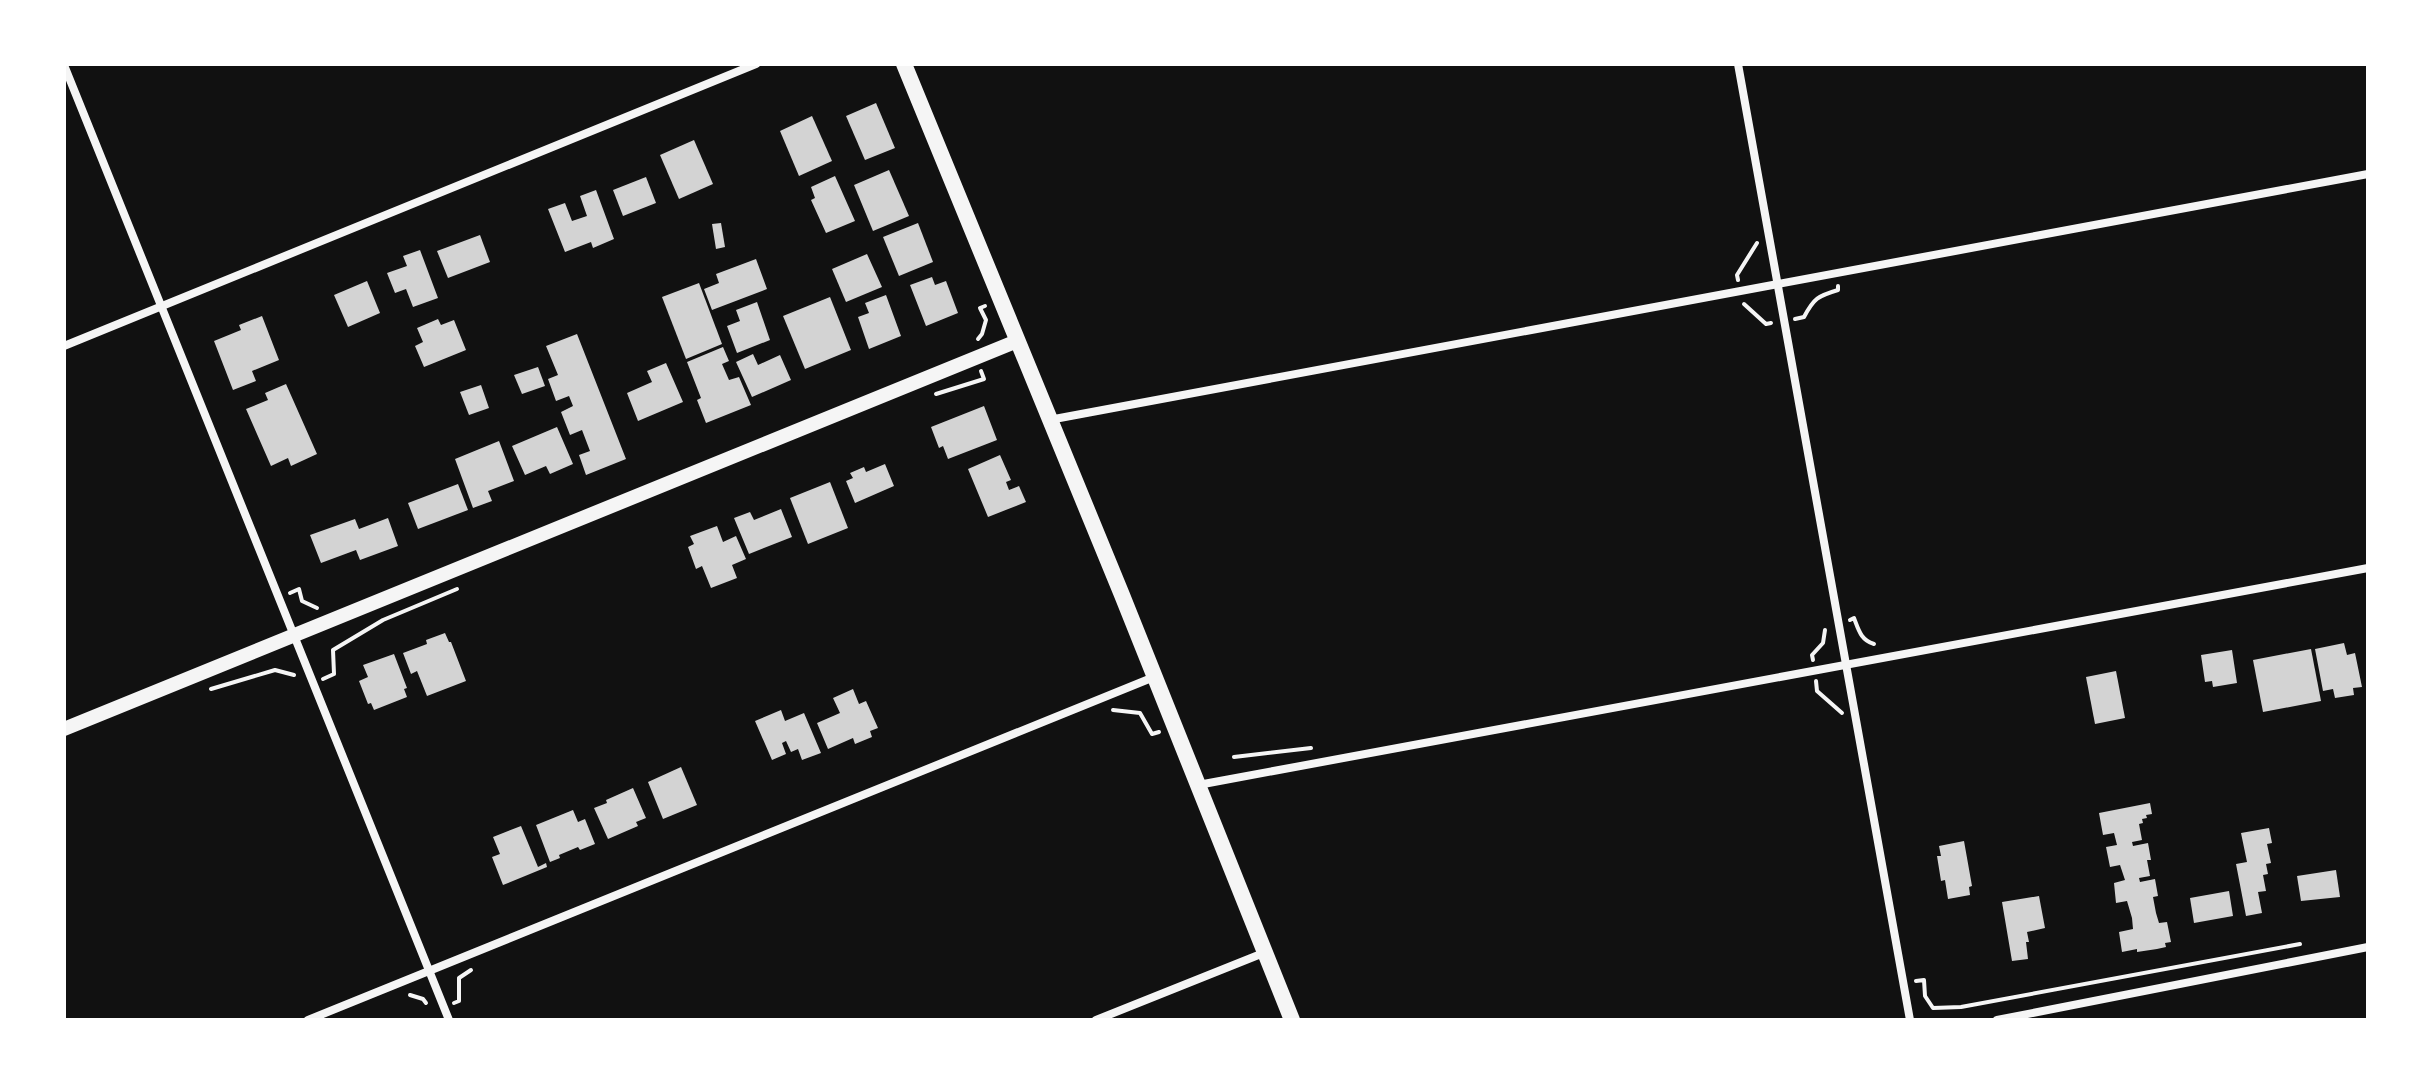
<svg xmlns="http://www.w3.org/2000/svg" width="2432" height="1084" viewBox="0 0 2432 1084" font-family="Lato,sans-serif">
  <rect width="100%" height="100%" fill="#111"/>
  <g fill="#d3d3d3">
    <polygon points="876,103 895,148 865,160 846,116"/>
    <polygon points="812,116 832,161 799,176 780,131"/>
    <polygon points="694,140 713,184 679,199 660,155"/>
    <polygon points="889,170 909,216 873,231 854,185"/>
    <polygon points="835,176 855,221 826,233 811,200 815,198 811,187"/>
    <polygon points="646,177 656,203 623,216 613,190"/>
    <polygon points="596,190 614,239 593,248 591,242 565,252 548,209 565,203 572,221 587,216 580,196"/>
    <polygon points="721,223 725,247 716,249 712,224"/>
    <polygon points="918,223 933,262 899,276 883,237"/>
    <polygon points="480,235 490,262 448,278 437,251"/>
    <polygon points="420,250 438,298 413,307 406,289 395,293 387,273 407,266 403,256"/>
    <polygon points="867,254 882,287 846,302 832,269"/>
    <polygon points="756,259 767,289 712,310 704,289 719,283 716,274"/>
    <polygon points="932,277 935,285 946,281 958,313 926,326 910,285"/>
    <polygon points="367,281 380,313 348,327 334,295"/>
    <polygon points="699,283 722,344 686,359 662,297"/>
    <polygon points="886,295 901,336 869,349 858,317 869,313 865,303"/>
    <polygon points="830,297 851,350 805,369 783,316"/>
    <polygon points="757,302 770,340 737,353 727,326 740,321 736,310"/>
    <polygon points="262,316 279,360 252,371 256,381 233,390 214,341 241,330 239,325"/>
    <polygon points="438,319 441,325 454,320 466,350 424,367 415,346 423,342 417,328"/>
    <polygon points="577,334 626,459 586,475 579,455 590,451 582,430 570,435 561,412 573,406 569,396 556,401 548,379 558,375 546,346"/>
    <polygon points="723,347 729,361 722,364 729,380 739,377 751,405 706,423 697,400 701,398 687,362"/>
    <polygon points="753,354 758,365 780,355 791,380 752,397 736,362"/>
    <polygon points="666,363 683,402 638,421 627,393 652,382 647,371"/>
    <polygon points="538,367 545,386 522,394 514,375"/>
    <polygon points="286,384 317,454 291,466 288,458 271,466 246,409 268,400 265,393"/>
    <polygon points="481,385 489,408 469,415 460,392"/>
    <polygon points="984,406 997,440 948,459 943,446 939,448 931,427"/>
    <polygon points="557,427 573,464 550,474 546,466 525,475 512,446"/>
    <polygon points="499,441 514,481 488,491 492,501 473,508 455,459"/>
    <polygon points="1000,455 1011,480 1006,482 1009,490 1019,486 1026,502 988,517 968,469"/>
    <polygon points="885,464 894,486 855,503 846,481 853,478 850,473 864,467 866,472"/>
    <polygon points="830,482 848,528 808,544 790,498"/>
    <polygon points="458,484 468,510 418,529 408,503"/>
    <polygon points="781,509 792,537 749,554 734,518 750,512 754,520"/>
    <polygon points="388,518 398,546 360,560 356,550 321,563 310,535 355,519 359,529"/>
    <polygon points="717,526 723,542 736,536 746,559 732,565 737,578 711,588 702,566 696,569 688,547 694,544 690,536"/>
    <polygon points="445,633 449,642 451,642 466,681 427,696 417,671 411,674 403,653 427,644 426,640"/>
    <polygon points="2344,643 2347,655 2355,653 2362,687 2353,688 2354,695 2335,698 2333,689 2323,691 2315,649"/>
    <polygon points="2311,649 2321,701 2263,712 2253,660"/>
    <polygon points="2232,650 2237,683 2213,687 2212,681 2205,682 2201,655"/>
    <polygon points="394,654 407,688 404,689 407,697 374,710 371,703 368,704 359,681 368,677 363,665"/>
    <polygon points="2116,671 2125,718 2095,724 2086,677"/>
    <polygon points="853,689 859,704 866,701 878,728 870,731 872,737 855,744 853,738 828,749 817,723 840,713 833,698"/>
    <polygon points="781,710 785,721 804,713 821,753 802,760 798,749 791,752 786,741 782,743 786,754 772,760 755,721"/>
    <polygon points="681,767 697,805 663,819 648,782"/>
    <polygon points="633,788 646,818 636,822 638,826 608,839 594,808 607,803 606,800"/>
    <polygon points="2150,803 2152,814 2146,815 2147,818 2142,819 2143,823 2139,824 2142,840 2132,842 2133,846 2148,843 2151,860 2147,860 2150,876 2139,878 2140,882 2155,879 2158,896 2153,897 2156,913 2159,923 2167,922 2171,942 2165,943 2166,947 2157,949 2137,952 2137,949 2122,952 2119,932 2133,929 2132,918 2127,901 2116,903 2114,883 2125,880 2120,865 2110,867 2106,847 2117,845 2114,833 2103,835 2099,813"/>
    <polygon points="573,810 578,822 585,819 595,844 580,850 578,847 559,855 560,858 550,862 536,825"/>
    <polygon points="521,826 538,867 546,863 547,867 503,885 492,857 500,854 493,837"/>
    <polygon points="2269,828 2272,843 2267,844 2271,863 2266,864 2268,874 2263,875 2266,891 2258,892 2262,913 2246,916 2236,864 2247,862 2241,833"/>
    <polygon points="1964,841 1972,886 1969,887 1970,895 1948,899 1945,880 1941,881 1937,856 1941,856 1939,846"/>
    <polygon points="2336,870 2340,897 2301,901 2297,876"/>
    <polygon points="2229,891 2233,916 2194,923 2190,898"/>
    <polygon points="2039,896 2045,928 2027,932 2029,942 2026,942 2028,959 2012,961 2002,902"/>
  </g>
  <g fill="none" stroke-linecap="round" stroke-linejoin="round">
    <g stroke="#f5f5f5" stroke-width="4">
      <polyline points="1738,280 1737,275 1757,243"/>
      <polyline points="1744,304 1766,324 1771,323"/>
      <path d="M1795 319 1804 317C1814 298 1818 296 1838 290V286"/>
      <polyline points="978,339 982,334 986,320 980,308 985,306"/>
      <polyline points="936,394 984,379 981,371"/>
      <polyline points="290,593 299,589 302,601 317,608"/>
      <path d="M1850 620 1854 618C1859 631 1861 640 1874 644"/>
      <polyline points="1813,660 1812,655 1823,643 1825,630"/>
      <polyline points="323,679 334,674 333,650 383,620 457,589"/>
      <polyline points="1816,681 1817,691 1842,713"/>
      <polyline points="211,689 275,670 294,675"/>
      <polyline points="1113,710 1140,713 1152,734 1159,732"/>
      <polyline points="1234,757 1311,748"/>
      <polyline points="1916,981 1924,980 1925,996 1933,1008 1961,1007 2300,944"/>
      <polyline points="410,995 423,999 426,1003"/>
      <polyline points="454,1003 459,1001 459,978 471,970"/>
    </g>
    <g stroke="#f5f5f5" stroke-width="8">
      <polyline points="1738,64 1910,1020"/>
      <polyline points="64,65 449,1020"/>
      <polyline points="64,346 756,64"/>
      <polyline points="1049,420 2368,174"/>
      <polyline points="1198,785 2368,568"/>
      <polyline points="308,1020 1154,677"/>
      <polyline points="1096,1020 1266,952"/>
      <polyline points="1997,1020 2368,947"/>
    </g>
    <polyline stroke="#f5f5f5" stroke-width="14" points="64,729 1017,341"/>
    <polyline stroke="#f5f5f5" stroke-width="16" points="904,64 1122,595 1292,1020"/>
  </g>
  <rect width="2432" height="1084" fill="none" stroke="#ffffff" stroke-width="132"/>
</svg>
